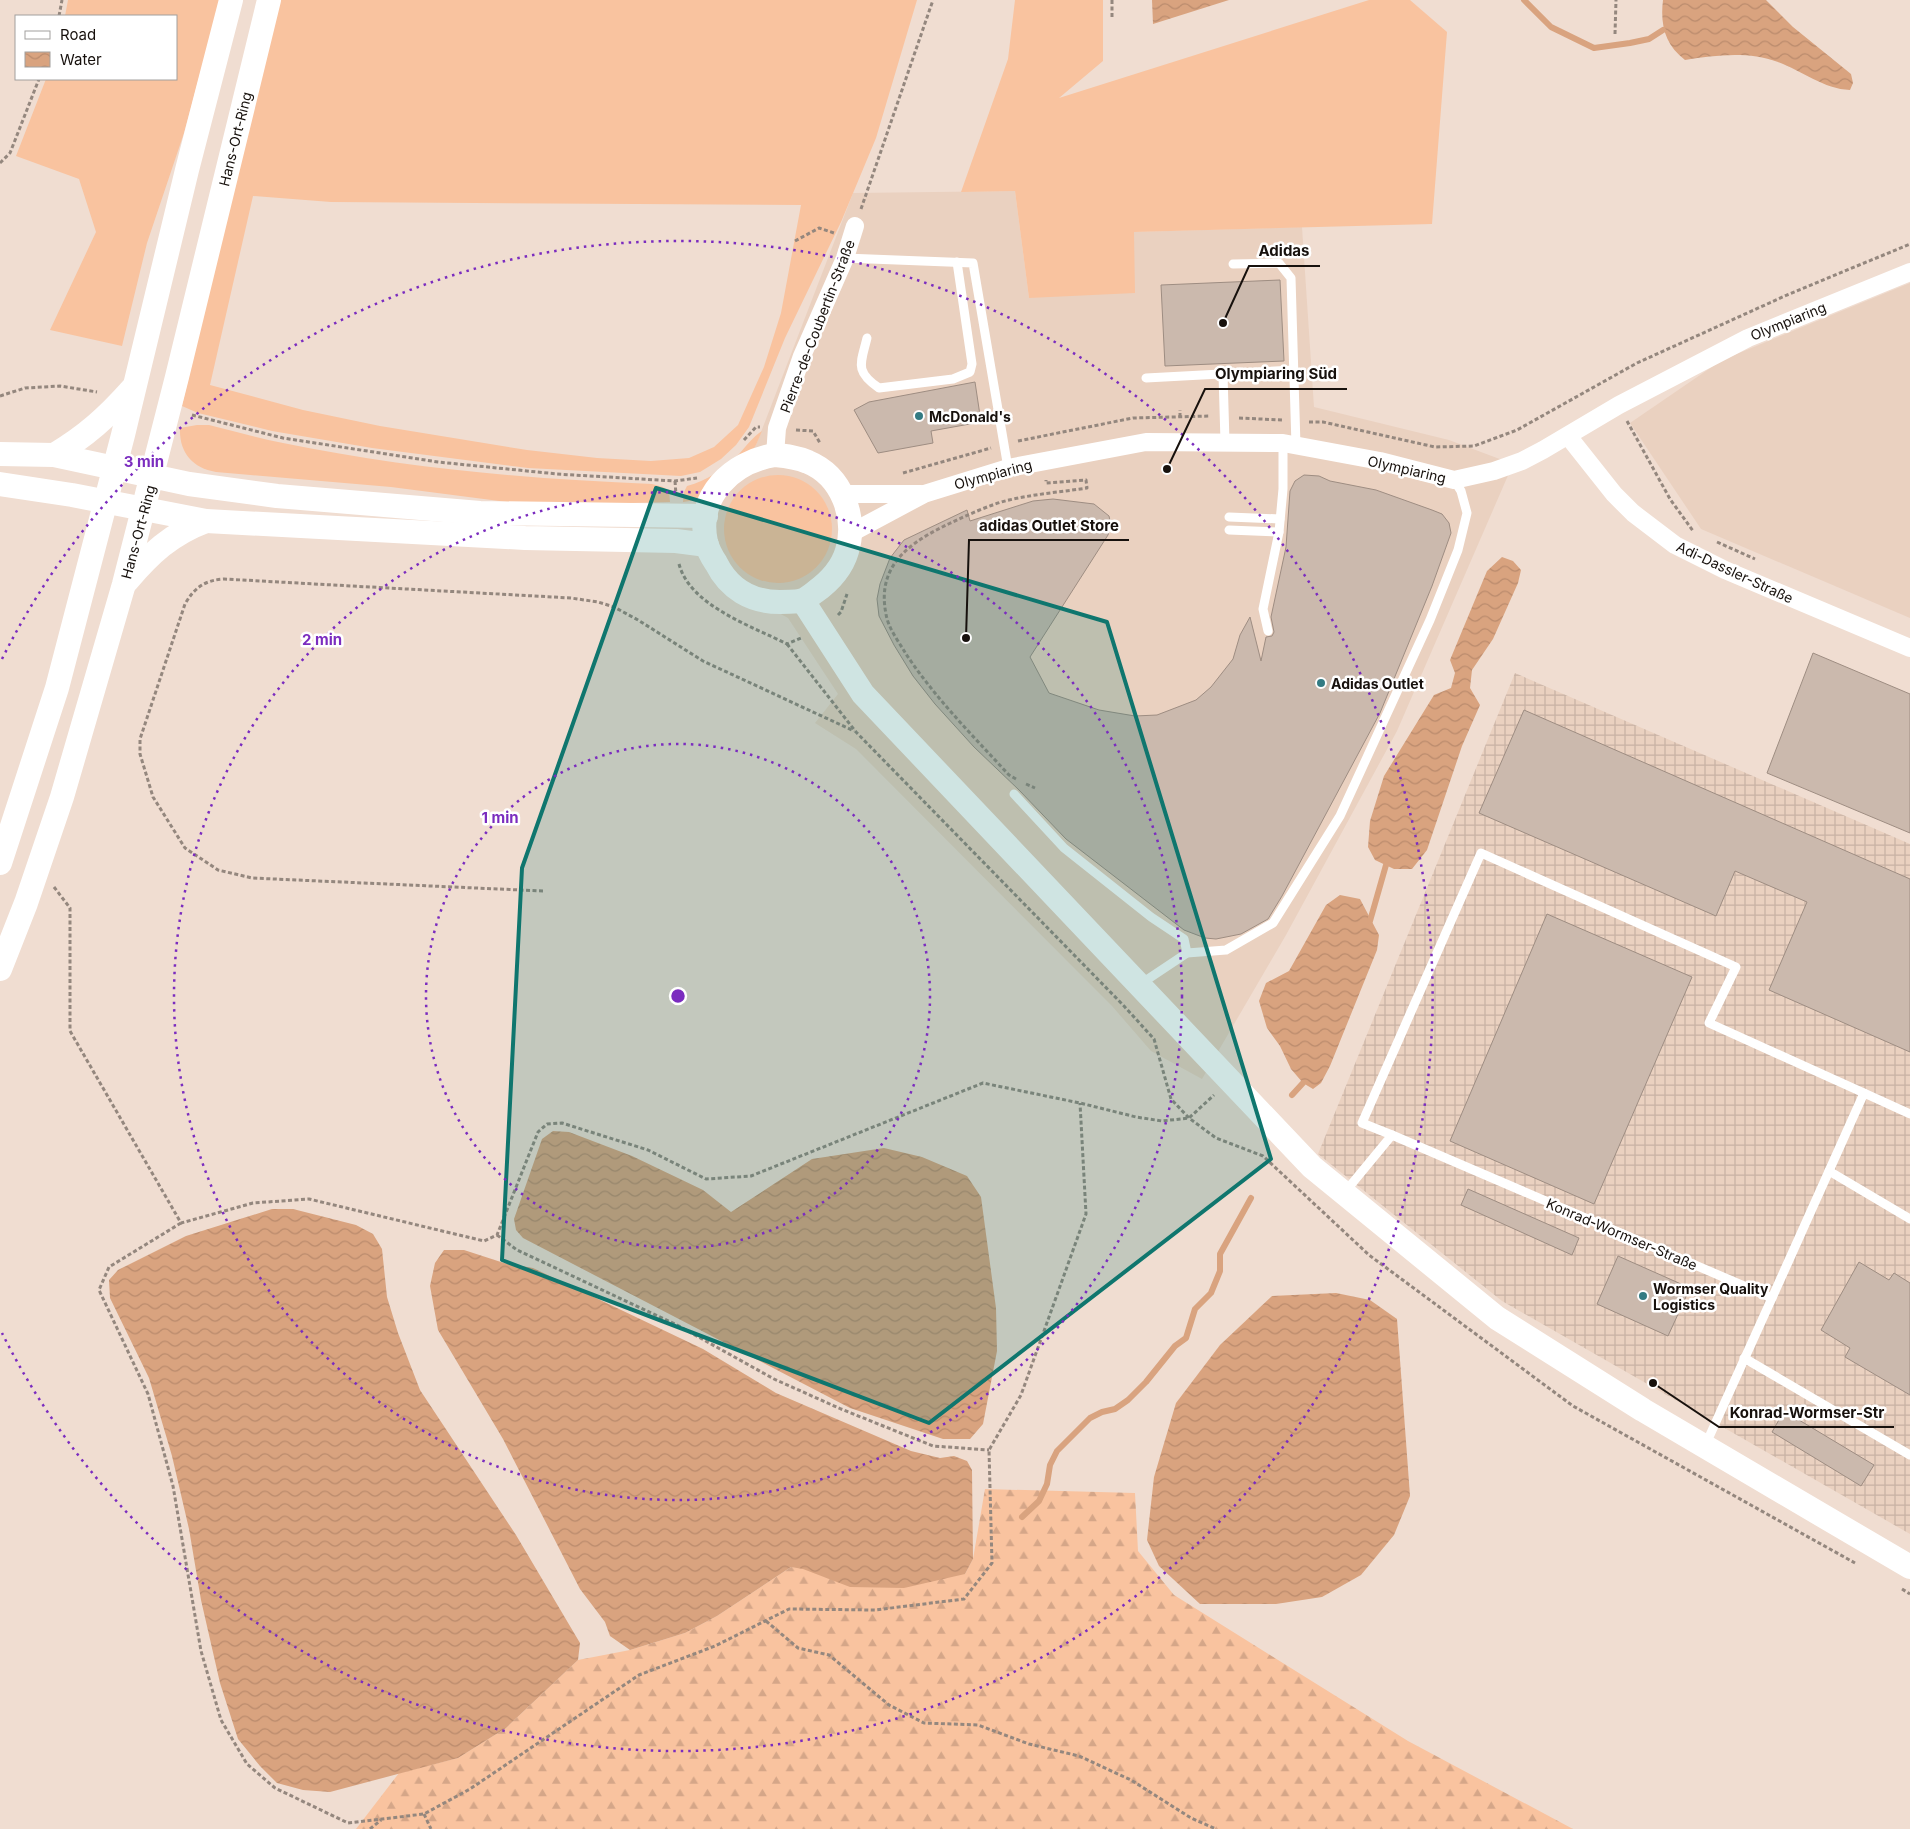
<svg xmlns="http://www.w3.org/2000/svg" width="1910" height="1829" viewBox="0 0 1910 1829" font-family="Inter,sans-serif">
  <defs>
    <pattern id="industrial-grid" width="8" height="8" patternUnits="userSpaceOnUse" patternTransform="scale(1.25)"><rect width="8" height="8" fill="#ead1c0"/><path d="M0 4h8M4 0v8" fill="none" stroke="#c8b2a4"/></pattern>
    <pattern id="forest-firs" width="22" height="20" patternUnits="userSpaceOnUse" patternTransform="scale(1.25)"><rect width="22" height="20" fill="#f9c39f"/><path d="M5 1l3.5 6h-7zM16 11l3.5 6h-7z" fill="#d5a688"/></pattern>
    <pattern id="water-waves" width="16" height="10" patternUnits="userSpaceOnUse" patternTransform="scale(1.25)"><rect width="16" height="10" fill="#d9a37f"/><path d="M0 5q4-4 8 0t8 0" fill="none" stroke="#ba8b6d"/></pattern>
  </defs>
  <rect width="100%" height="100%" fill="#f0ddd1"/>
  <g fill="#ead1c0">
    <polygon points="1015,191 1029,298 1134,232 1302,227 1314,407 1449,440 1513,464 1397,731 1286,935 1202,1079 1151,1051 1112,1006 856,749 815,723 838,694 788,618 712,576 706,500 756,445 853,193"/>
    <polygon points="1910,283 1910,618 1701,529 1630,423 1722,360"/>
  </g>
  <polygon fill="url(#industrial-grid)" points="1515,673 1910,844 1910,1534 1502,1301 1318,1154"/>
  <g fill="#f9c39f" fill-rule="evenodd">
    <polygon points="68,0 220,0 184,133 147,243 122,346 50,330 96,232 79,179 16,156 46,79 176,79 176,16 65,16"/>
    <path d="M278 0H917L876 138 841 222 785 338 749 427 736 445 721 459 700 472 681 476 528 468 372 448 272 431 198 413 182 406ZM253 196 331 202 801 205 781 313 764 367 738 425 714 447 689 458 651 461 597 458 527 450 380 426 303 410 210 385Z"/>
    <polygon points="1015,0 1103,0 1103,61 1059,98 1369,0 1410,0 1447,32 1432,224 1134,232 1135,293 1029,298 1015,191 961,192 1008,59"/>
    <path d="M197 425H209C234 431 258 438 283 443 404 468 528 479 652 484L663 487 669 491 670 502 551 505 507 502 391 487 216 472C192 468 179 452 180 428Z"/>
    <path d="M762 431 756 445 747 457 711 491 696 500 683 502 684 492 687 486C707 481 726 468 740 453 747 445 753 437 762 431Z"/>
    <circle cx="778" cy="529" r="54"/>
  </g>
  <polygon fill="url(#forest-firs)" points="985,1489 1135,1493 1138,1551 1174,1595 1408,1741 1573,1829 356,1829 399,1773 458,1758 506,1728 578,1660 630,1650 685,1633 717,1616 791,1567 965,1574 973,1559"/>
  <g fill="url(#water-waves)">
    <polygon points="1152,0 1229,0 1153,24"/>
    <path d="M1663 0H1766L1793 27 1851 74 1853 83 1850 90C1824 89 1802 71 1778 62 1748 51 1716 55 1685 60 1665 45 1660 25 1663 0Z"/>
    <polygon points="1502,557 1513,561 1521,570 1518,583 1493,639 1472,670 1470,688 1480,705 1462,746 1427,850 1412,869 1394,869 1375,860 1368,847 1370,821 1384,776 1434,695 1451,688 1455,673 1450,660 1487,571"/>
    <polygon points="1340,895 1360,899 1379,935 1377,950 1330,1066 1321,1083 1313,1089 1303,1083 1291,1069 1280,1046 1267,1028 1259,1001 1266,983 1289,971 1326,905"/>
    <polygon points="553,1131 569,1132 632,1156 703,1190 731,1212 812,1159 884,1148 922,1157 967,1176 981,1197 996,1308 997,1351 983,1424 970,1439 943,1439 850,1408 523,1238 516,1230 514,1219 542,1139"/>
    <polygon points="272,1209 293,1209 356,1225 373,1234 382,1249 387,1297 398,1333 420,1390 516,1535 580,1643 578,1660 506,1728 458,1758 330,1792 303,1790 277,1783 260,1766 238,1739 220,1683 201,1600 189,1529 172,1456 149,1378 110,1298 109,1280 118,1270 186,1236"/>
    <polygon points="444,1250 464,1250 504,1263 533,1268 703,1349 776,1393 911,1451 940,1458 954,1456 967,1461 972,1470 973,1559 965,1574 904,1588 850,1587 803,1569 791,1567 717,1616 685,1633 630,1650 610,1636 605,1622 580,1589 503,1439 438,1330 430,1286 435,1263"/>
    <polygon points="1336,1293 1370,1300 1397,1319 1410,1496 1394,1535 1361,1575 1322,1597 1276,1604 1200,1604 1159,1566 1147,1540 1154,1477 1176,1403 1220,1345 1272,1296"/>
  </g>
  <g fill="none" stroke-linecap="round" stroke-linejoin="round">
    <g stroke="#d9a37f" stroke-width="6">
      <polyline points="1524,0 1551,27 1594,48 1630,43 1649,39 1663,30"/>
      <polyline points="1370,921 1386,865"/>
      <polyline points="1292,1095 1303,1083"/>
      <polyline points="1022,1517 1039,1501 1047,1484 1050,1465 1057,1451 1090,1418 1102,1412 1115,1409 1128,1400 1146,1382 1175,1346 1186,1338 1195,1309 1211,1293 1220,1271 1220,1254 1251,1198"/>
    </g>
  </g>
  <g fill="#cbb9ad" stroke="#9e8d82">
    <polygon points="1280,280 1284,361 1165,366 1161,285"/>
    <polygon points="975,382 981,422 931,431 933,443 878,453 854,410 869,402"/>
    <polygon points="1304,475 1319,476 1330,481 1376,490 1432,510 1442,514 1449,523 1451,533 1432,586 1380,713 1282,896 1268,919 1241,934 1216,939 1205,938 1184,930 1066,839 1019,790 974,747 935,704 913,676 894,645 879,616 877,599 880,584 890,558 904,540 967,510 970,521 1033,501 1053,499 1094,504 1109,516 1111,525 1108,535 1030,657 1049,693 1099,710 1135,716 1157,715 1196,700 1211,687 1233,659 1240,635 1250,617 1261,661 1266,637 1272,636 1274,632 1271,617 1286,547 1290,491 1295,481"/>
    <polygon points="1813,653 1910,694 1910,833 1767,773"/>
    <polygon points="1524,710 1910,879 1910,1052 1769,990 1807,902 1735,871 1716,916 1479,813"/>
    <polygon points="1547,914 1692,977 1594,1204 1450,1141"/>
    <polygon points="1468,1189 1579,1238 1572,1255 1461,1205"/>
    <polygon points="1618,1256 1690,1288 1668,1336 1597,1304"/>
    <polygon points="1859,1262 1889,1280 1894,1273 1910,1283 1910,1395 1845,1357 1850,1348 1821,1330"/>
    <polygon points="1784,1411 1874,1465 1861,1486 1772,1432"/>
  </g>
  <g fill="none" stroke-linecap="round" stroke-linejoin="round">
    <g stroke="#94877e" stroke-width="3" stroke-dasharray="4 2.5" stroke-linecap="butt">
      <polyline points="1112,0 1112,17"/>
      <polyline points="59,16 62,0"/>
      <polyline points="1615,34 1616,0"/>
      <polyline points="0,163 10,153 39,79"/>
      <polyline points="861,209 933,0"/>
      <polyline points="795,241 819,228 834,233"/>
      <polyline points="0,396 25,388 60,386 97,392"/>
      <polyline points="192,415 283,438 438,462 557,474 675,481 697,478"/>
      <polyline points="1180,417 1180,410"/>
      <polyline points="1239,418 1282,420"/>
      <polyline points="1627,421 1670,499 1693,531"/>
      <polyline points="1309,422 1323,422 1435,447 1474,446 1517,430 1637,363 1787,295 1910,244"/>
      <polyline points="796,430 813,431 820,443"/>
      <polyline points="744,440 756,427 760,427"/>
      <polyline points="1018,441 1133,418 1210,416"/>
      <polyline points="903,473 991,448"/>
      <polyline points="675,481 676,495"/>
      <polyline points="1717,542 1755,559"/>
      <path d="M679 564C690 606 752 626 787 644L801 638"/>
      <polyline points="838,615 841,612 847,594"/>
      <polyline points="787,644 856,732 1124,1006 1154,1039 1171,1099 1189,1118 1216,1138 1263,1156 1369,1255 1573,1406 1855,1563"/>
      <path d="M1016 779 1009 775C973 736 936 699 906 654 899 642 888 628 886 614 875 560 918 538 959 519 975 512 992 504 1009 500 1035 494 1061 492 1087 488L1086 480 1046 483V480"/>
      <polyline points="1026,784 1035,788"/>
      <polyline points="54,887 70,908 70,1031 181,1223 253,1203 309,1199 484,1241 497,1235 538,1132 547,1124 562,1123 648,1150 706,1179 751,1176 983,1083 1080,1103 1136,1117 1162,1121 1189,1118 1214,1095"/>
      <path d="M543 891 252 878 218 870 185 848 153 797 140 754V739L185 604C194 588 205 580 224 579L571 598 598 602 614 607 638 620 703 661 854 731"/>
      <polyline points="181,1223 109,1267 99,1290 148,1394 173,1486 201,1651 221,1720 247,1764 275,1788 348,1823 424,1814 470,1789 639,1675 715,1646 789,1609 875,1610 964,1599 992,1563 989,1450 1021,1395 1086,1214 1080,1103"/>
      <polyline points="497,1235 517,1250 677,1325 774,1379 841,1409 933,1446 989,1450"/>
      <polyline points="1902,1589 1910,1594"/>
      <polyline points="766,1621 798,1648 829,1655 889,1705 924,1723 978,1725 1029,1744 1079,1756 1131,1780 1191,1818 1216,1829"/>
      <polyline points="424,1814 431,1829"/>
      <polyline points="370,1829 381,1820"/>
    </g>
    <g stroke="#fff" stroke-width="9">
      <polyline points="845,258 973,263 1008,468"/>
      <polyline points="1233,264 1279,263 1291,278 1296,446"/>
      <path d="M867 338C861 363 854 371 879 388L953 379 970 372 972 364 957 262"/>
      <polyline points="1223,374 1225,442"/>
      <polyline points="1146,378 1294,370"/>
      <polyline points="1229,517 1280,519"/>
      <polyline points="1229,530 1279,532"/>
      <polyline points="1268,631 1263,609 1279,532 1283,489 1283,443"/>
      <polyline points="1014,794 1064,848 1151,917 1184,939 1187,953"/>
      <polyline points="1139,985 1187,953 1226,950 1273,923 1340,816 1430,620 1458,550 1467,513 1461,491 1454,480"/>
      <polyline points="1392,1135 1362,1123 1481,853 1736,967 1709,1023 1864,1093"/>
      <polyline points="1829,1171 1910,1219"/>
      <polyline points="1345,1192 1392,1135 1772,1298 1705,1446"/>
      <polyline points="1772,1298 1864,1093 1910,1114"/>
      <polyline points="1744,1358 1910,1455"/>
    </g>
    <g stroke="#fff" stroke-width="18">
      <polyline points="1568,436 1614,494 1633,513 1675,545 1725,570 1910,648"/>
      <polyline points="775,455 777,428 802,356 845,258 855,226"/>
      <polyline points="843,494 921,494"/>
      <polyline points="851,533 924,494 1008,468 1146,442 1283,443 1380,461 1454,480 1494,471 1522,461 1543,450 1619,405 1748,338 1910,272"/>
    </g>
    <g stroke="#fff" stroke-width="24">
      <polyline points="0,454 54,455 189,484 277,496 480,513 706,516"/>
      <path d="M54 455C86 436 107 417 132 389"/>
      <path d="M775 455C786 456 797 457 808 462 842 476 857 517 847 551 842 568 829 582 815 592 800 604 799 601 780 602 751 602 729 589 716 563 712 557 708 550 706 542 696 496 732 462 775 455Z"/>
      <polyline points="0,484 72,495 206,521 525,538 676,541 707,545"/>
      <path d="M127 581C150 554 171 534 206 521"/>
      <polyline points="803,601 863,694 1312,1167 1497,1318 1643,1410 1910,1567"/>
      <polyline points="0,863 57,688 123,435 187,170 231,0"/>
      <polyline points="0,969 26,903 62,797 124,584 177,377 269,0"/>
    </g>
  </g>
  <path fill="#0f766e" fill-opacity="0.2" stroke="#0f766e" stroke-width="4" stroke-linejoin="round" d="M656 488 1107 622 1271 1159 929 1423 502 1260 522 868Z"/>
  <g fill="none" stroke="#7b2cbf" stroke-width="2.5" stroke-dasharray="2.5 5">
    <circle cx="678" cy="996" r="252"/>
    <circle cx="678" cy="996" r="504"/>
    <path d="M2 659A755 755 0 1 1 2 1333"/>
  </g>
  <g fill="#337b83" stroke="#fff" stroke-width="2">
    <circle cx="919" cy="416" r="5"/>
    <circle cx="1321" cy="683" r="5"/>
    <circle cx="1643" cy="1296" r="5"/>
  </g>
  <g text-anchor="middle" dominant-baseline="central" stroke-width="5" stroke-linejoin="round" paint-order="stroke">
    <g font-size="14" fill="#17110d" stroke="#fff">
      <text transform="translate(235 139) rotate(-76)">Hans-Ort-Ring</text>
      <text transform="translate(1788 321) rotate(-22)">Olympiaring</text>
      <text transform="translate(817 326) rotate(-69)">Pierre-de-Coubertin-Straße</text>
      <text transform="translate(1407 469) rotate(13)">Olympiaring</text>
      <text transform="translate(993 474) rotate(-15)">Olympiaring</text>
      <text transform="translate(138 532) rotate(-75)">Hans-Ort-Ring</text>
      <text transform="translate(1735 572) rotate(25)">Adi-Dassler-Straße</text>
      <text transform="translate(1622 1234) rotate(23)">Konrad-Wormser-Straße</text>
    </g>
    <g font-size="14" font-weight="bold" fill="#17110d" stroke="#fff" text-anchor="start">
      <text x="929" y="416">McDonald's</text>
      <text x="1331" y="683">Adidas Outlet</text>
      <text x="1653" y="1288">Wormser Quality<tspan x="1653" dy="16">Logistics</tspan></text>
    </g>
  </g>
  <circle cx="678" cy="996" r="8" fill="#7b2cbf" stroke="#fff" stroke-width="2.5"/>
  <g font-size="15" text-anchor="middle" font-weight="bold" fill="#7b2cbf" stroke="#fff" stroke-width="5" stroke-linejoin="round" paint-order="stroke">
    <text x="144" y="467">3 min</text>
    <text x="322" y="645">2 min</text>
    <text x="500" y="823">1 min</text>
  </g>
  <path fill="none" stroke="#17110d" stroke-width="2" d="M1223 323L1249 266H1320M1167 469L1205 389H1347M966 638L969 540H1129M1653 1383L1719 1427H1894"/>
  <g fill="#17110d" stroke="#fff" stroke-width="2">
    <circle cx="1223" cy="323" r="5"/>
    <circle cx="1167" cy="469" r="5"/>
    <circle cx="966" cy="638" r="5"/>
    <circle cx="1653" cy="1383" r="5"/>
  </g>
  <g font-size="15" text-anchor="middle" font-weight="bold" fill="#17110d" stroke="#fff" stroke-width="5" stroke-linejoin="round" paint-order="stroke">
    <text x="1284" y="256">Adidas</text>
    <text x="1276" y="379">Olympiaring Süd</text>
    <text x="1049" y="531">adidas Outlet Store</text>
    <text x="1807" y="1418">Konrad-Wormser-Str</text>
  </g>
  <rect x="15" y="15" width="162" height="65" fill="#ffffff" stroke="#a2a09e"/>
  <rect x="25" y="31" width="25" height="8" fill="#ffffff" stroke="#a2a09e"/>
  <text x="60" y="40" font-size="15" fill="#17110d">Road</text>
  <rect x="25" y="52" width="25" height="15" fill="url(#water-waves)" stroke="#a2a09e"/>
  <text x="60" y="65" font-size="15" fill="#17110d">Water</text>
</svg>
